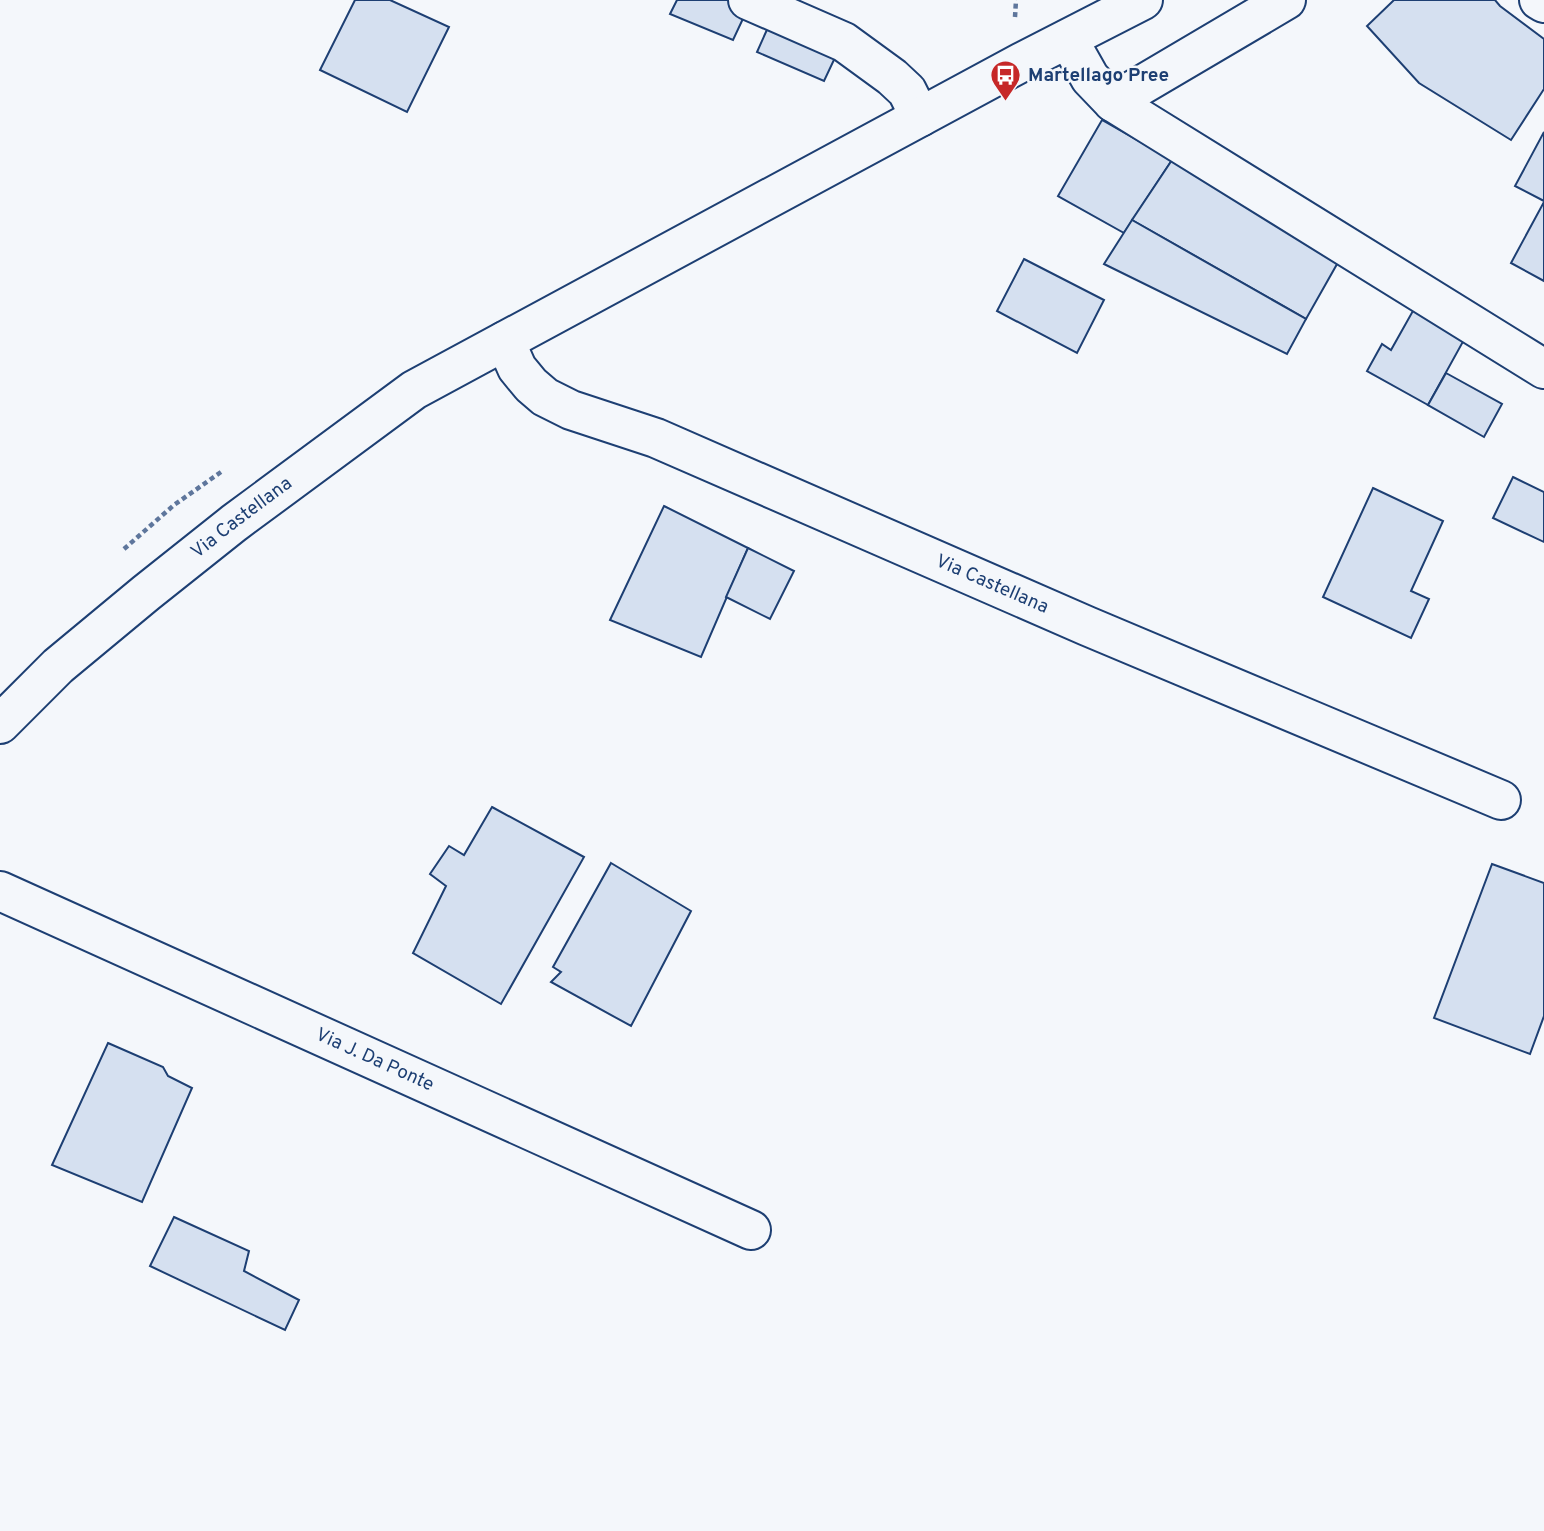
<svg xmlns="http://www.w3.org/2000/svg" width="1544" height="1531" viewBox="0 0 1544 1531" font-family="Overpass,sans-serif">
  <rect width="100%" height="100%" fill="#f4f7fb"/>
  <g fill="#d5e0f0" stroke="#1d3f73" stroke-width="2">
    <polygon points="355,0 390,0 449,27 407,112 320,70"/>
    <polygon points="677,0 728,0 748,8 733,40 670,14"/>
    <polygon points="1394,0 1495,0 1500,6 1544,39 1544,89 1511,140 1419,83 1367,26"/>
    <polygon points="774,14 841,45 824,81 757,52"/>
    <polygon points="1102,120 1172,160 1124,233 1058,196"/>
    <polygon points="1544,132 1544,201 1515,186"/>
    <polygon points="1172,160 1341,257 1306,319 1132,220"/>
    <polygon points="1544,202 1544,281 1511,263"/>
    <polygon points="1132,220 1306,319 1287,354 1104,264"/>
    <polygon points="1024,259 1104,300 1077,353 997,311"/>
    <polygon points="1414,309 1465,338 1428,405 1367,371 1382,344 1391,350"/>
    <polygon points="1446,373 1502,404 1484,437 1428,405"/>
    <polygon points="1513,477 1544,492 1544,542 1493,518"/>
    <polygon points="1373,488 1443,521 1411,591 1429,599 1411,638 1323,597"/>
    <polygon points="664,506 748,548 701,657 610,620"/>
    <polygon points="748,548 794,571 770,619 726,597"/>
    <polygon points="492,807 584,857 501,1004 413,953 446,886 430,874 449,846 464,855"/>
    <polygon points="611,863 691,911 631,1026 551,982 561,972 553,967"/>
    <polygon points="1492,864 1544,883 1544,1016 1530,1054 1434,1018"/>
    <polygon points="108,1043 163,1067 168,1076 192,1088 142,1202 52,1165"/>
    <polygon points="174,1217 249,1251 244,1271 299,1300 285,1330 150,1266"/>
  </g>
  <g fill="none" stroke-linecap="round" stroke-linejoin="round">
    <defs>
      <g id="minor">
        <polyline points="748,0 844,42 892,77 907,91 920,117"/>
        <polyline points="1539,0 1544,3"/>
        <polyline points="1068,39 1090,78 1113,102 1544,369"/>
        <polyline points="1113,102 1286,0"/>
        <path id="s1" d="M505 341 517 368 531 385 545 397 571 410 656 438 1087 626 1501 800"/>
        <path id="s2" d="M0 891 751 1230"/>
      </g>
      <g id="major">
        <path id="s3" d="M0 724 58 666 146 593 234 523 414 390 1022 62 1143 0"/>
      </g>
    </defs>
    <use href="#minor" stroke="#1d3f73" stroke-width="42"/>
    <use href="#major" stroke="#1d3f73" stroke-width="42"/>
    <g stroke="#5e769c" stroke-width="4.5" stroke-dasharray="5 3.5" stroke-linecap="butt">
      <polyline points="1015,17 1016,0"/>
      <polyline points="124,549 174,505 221,472"/>
    </g>
    <use href="#minor" stroke="#f4f7fb" stroke-width="38"/>
    <use href="#major" stroke="#f4f7fb" stroke-width="38"/>
  </g>
  <defs>
    <symbol id="bus-pin" viewBox="-11 -11 22 30"><path d="M0 17L-7.5 6A9.5 9.5 0 1 1 7.5 6Z" fill="#c62828" stroke="#f4f7fb"/><path d="M-5-6H5V4H4V6H2V4H-2V6H-4V4H-5ZM-3.5-4V0h7V-4ZM-3.5 1.2v1.5H-2V1.2ZM2 1.2v1.5H3.5V1.2Z" fill="#fff"/></symbol>
  </defs>
  <g fill-rule="evenodd">
    <use href="#bus-pin" x="988" y="58" width="35" height="47"/>
  </g>
  <g text-anchor="middle" dominant-baseline="central" stroke-width="5" stroke-linejoin="round" paint-order="stroke">
    <g font-size="19" font-weight="bold" fill="#1d3f73" stroke="#f4f7fb" text-anchor="start">
      <text x="1028" y="76">Martellago Pree</text>
    </g>
    <g font-size="19" fill="#1d3f73" stroke="#f4f7fb">
      <text stroke="none"><textPath href="#s3" startOffset="318">Via Castellana</textPath></text>
      <text stroke="none"><textPath href="#s1" startOffset="555">Via Castellana</textPath></text>
      <text stroke="none"><textPath href="#s2" startOffset="411">Via J. Da Ponte</textPath></text>
    </g>
  </g>
</svg>
